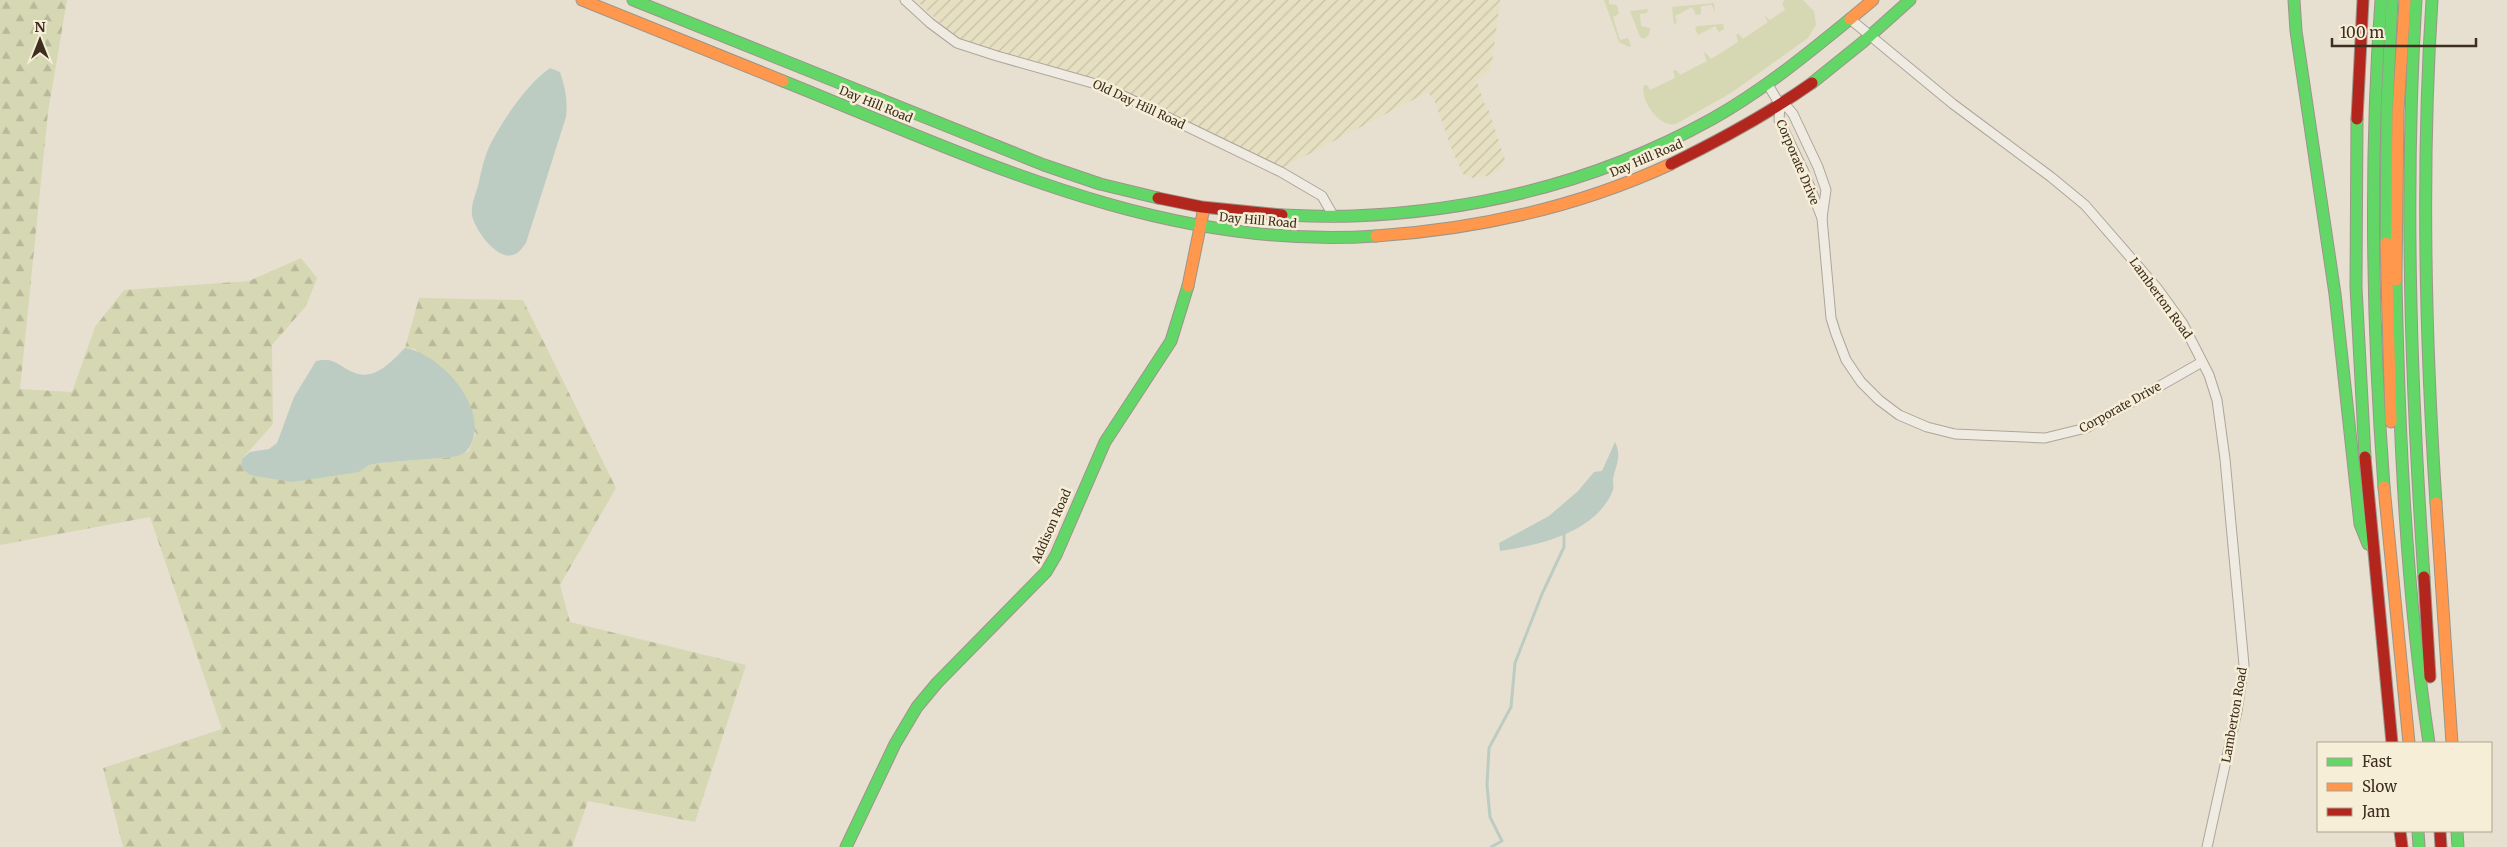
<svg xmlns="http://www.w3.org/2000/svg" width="2507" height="847" viewBox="0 0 2507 847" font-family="Merriweather,serif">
  <defs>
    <pattern id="farmland-furrows" width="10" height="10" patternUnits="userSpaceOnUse" patternTransform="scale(1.25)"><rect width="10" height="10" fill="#e6dfc2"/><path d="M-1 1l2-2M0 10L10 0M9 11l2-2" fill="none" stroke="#c6c0a6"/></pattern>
    <pattern id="forest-firs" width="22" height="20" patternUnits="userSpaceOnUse" patternTransform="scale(1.25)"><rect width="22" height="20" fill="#d6d7b3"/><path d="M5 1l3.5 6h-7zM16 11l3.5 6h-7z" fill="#b9b99a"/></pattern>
  </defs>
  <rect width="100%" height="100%" fill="#e7e0d1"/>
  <polygon fill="url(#farmland-furrows)" points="916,0 1500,0 1491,69 1477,81 1484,103 1489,111 1505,160 1500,169 1487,176 1473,178 1463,174 1452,150 1435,102 1428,92 1282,168 1085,76 958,40"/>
  <g fill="#d6d7b3">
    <polygon points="1604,0 1609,0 1609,4 1617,5 1619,14 1613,17 1620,40 1628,38 1631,46 1629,47 1619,42"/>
    <path d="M1785 0H1803L1814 11 1816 25 1808 38 1731 93 1676 124C1659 128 1639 99 1644 85H1647L1650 90 1675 78 1673 71 1676 70 1680 75 1707 61 1704 54 1705 52 1711 59 1738 42 1736 34H1739L1743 39 1768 22 1764 15 1770 20 1785 10 1782 3Z"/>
    <polygon points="1714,3 1715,13 1712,5 1701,6 1701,14 1696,15 1692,7 1675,16 1677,22 1674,25 1672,7"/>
    <polygon points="1648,9 1647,13 1640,14 1641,26 1650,28 1649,35 1644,39 1640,37 1630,11"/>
    <polygon points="1723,24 1724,29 1719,32 1715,26 1698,35 1695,29 1697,26"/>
  </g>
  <polygon fill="url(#forest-firs)" points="0,0 67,0 48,112 20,389 72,392 95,327 124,290 249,281 301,258 317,278 306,306 272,345 273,424 242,459 359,472 369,465 380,463 452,457 469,451 476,433 415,349 405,348 419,298 523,300 616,488 560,585 570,622 746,665 695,822 588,801 572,847 123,847 103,768 222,729 150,517 0,545"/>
  <g fill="#bcccc2">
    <path d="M550 68 560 72C565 88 568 99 566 117L526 243C522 248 519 254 512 255 497 260 474 229 472 215 471 205 475 196 478 186 481 173 484 157 490 145 502 121 527 84 550 68Z"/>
    <path d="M405 348C440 354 487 405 472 442 468 452 463 455 452 457L380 463 369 465 359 472 292 482 250 475 242 468V459L250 452 269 449 277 443 294 397 316 361C337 357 338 367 355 373 375 381 393 360 405 348Z"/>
    <path d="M1615 442C1622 456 1616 465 1613 479 1613 482 1614 486 1613 490 1597 532 1540 545 1500 551L1499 543 1549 516 1578 491 1594 472 1602 471Z"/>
  </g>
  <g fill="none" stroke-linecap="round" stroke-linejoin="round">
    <polyline stroke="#bcccc2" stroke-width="3" points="1491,847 1502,841 1490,817 1487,785 1489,748 1511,707 1515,663 1542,594 1564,547 1564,531"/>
    <defs>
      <g id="street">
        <polyline points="905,0 930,23 957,43 997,56 1103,86 1281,172 1322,196 1334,217"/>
        <polyline points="1850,19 1953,104 2051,177 2085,205 2157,288 2183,324 2209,375 2217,400 2225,459 2244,665 2237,711 2207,847"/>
        <polyline points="1767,83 1780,105 1788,108 1793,114 1818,167 1826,190 1822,218 1831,318 1836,334 1846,360 1861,382 1879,400 1899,415 1927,427 1955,434 2045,438 2086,428 2202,362"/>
        <polyline points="1780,105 1779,120 1804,172 1822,218"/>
      </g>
      <g id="fast">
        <polyline points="633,0 1044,165 1100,184 1158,198"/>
        <polyline points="2294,0 2296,31 2335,294 2360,524 2368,544"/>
        <path d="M2381 0C2369 163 2372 324 2384 487"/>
        <path d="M2416 0C2404 193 2411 385 2424 577"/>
        <path d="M2432 0C2421 168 2425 335 2436 503"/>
        <path d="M783 81C975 158 1163 251 1376 236"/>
        <polyline points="1812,83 1863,42 1910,0"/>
        <polyline points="2357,119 2356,287 2365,457"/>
        <path d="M1282 215C1305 216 1330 217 1353 216 1479 211 1602 180 1712 119 1762 91 1806 55 1850 19"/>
        <polyline points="2386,243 2387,106 2392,0"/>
        <path d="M2396 280C2399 434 2406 590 2429 743"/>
        <polyline points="2418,831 2419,847"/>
        <polyline points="2457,831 2458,847"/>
        <polyline points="846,847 895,744 917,707 937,683 1046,572 1056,555 1105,442 1171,341 1188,286"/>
      </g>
      <g id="slow">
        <polyline points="582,0 783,81"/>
        <polyline points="1850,19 1873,0"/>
        <path d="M1376 236C1478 229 1578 207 1671 164"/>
        <polyline points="2386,243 2391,422"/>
        <polyline points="2396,280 2398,111 2405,0"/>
        <polyline points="1188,286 1204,208"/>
        <polyline points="2384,487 2409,743"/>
        <polyline points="2436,503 2452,743"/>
      </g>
      <g id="jam">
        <polyline points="2357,119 2363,0"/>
        <path d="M1671 164C1720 140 1768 114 1812 83"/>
        <polyline points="1158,198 1202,207 1282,215"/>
        <polyline points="2365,457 2392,743"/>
        <polyline points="2424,577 2430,677"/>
        <polyline points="2400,831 2402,847"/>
        <polyline points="2440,831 2441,847"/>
      </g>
    </defs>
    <use href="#street" stroke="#ada599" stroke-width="11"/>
    <use href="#fast" stroke="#9c958a" stroke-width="13"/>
    <use href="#slow" stroke="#9c958a" stroke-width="13"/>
    <use href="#jam" stroke="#9c958a" stroke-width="13"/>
    <use href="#street" stroke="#efebe3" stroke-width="9"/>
    <use href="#fast" stroke="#63d668" stroke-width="11"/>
    <use href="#slow" stroke="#ff974d" stroke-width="11"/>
    <use href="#jam" stroke="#b3261e" stroke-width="11"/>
  </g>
  <g text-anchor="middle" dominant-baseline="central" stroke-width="5" stroke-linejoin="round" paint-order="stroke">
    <g font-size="12" fill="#3d2e20" stroke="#f7eed8">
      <text transform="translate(876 104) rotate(22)">Day Hill Road</text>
      <text transform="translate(1139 104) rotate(25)">Old Day Hill Road</text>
      <text transform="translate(1646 158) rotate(-23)">Day Hill Road</text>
      <text transform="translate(1798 162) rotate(67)">Corporate Drive</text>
      <text transform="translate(1258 220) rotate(5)">Day Hill Road</text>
      <text transform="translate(2161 298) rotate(54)">Lamberton Road</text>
      <text transform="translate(2120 407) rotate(-29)">Corporate Drive</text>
      <text transform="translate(1051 526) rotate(-66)">Addison Road</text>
      <text transform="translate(2234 715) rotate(-80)">Lamberton Road</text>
    </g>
  </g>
  <rect x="2317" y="742" width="175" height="90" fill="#f7eed8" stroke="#ada18e"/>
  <rect x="2327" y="758" width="25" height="8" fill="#63d668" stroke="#ada18e"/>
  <text x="2362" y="767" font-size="15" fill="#3d2e20">Fast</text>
  <rect x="2327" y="783" width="25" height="8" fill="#ff974d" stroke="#ada18e"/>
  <text x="2362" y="792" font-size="15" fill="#3d2e20">Slow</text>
  <rect x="2327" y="808" width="25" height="8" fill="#b3261e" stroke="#ada18e"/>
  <text x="2362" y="817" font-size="15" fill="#3d2e20">Jam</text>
  <g transform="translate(40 40)" stroke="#f7eed8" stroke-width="4" paint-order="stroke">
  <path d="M0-4L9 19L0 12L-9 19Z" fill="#3d2e20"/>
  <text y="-8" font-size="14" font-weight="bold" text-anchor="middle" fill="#3d2e20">N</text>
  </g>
  <path d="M2332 38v8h144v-8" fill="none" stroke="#3d2e20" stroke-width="2.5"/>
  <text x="2340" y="38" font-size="15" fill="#3d2e20" stroke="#f7eed8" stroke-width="4" paint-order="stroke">100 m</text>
</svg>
